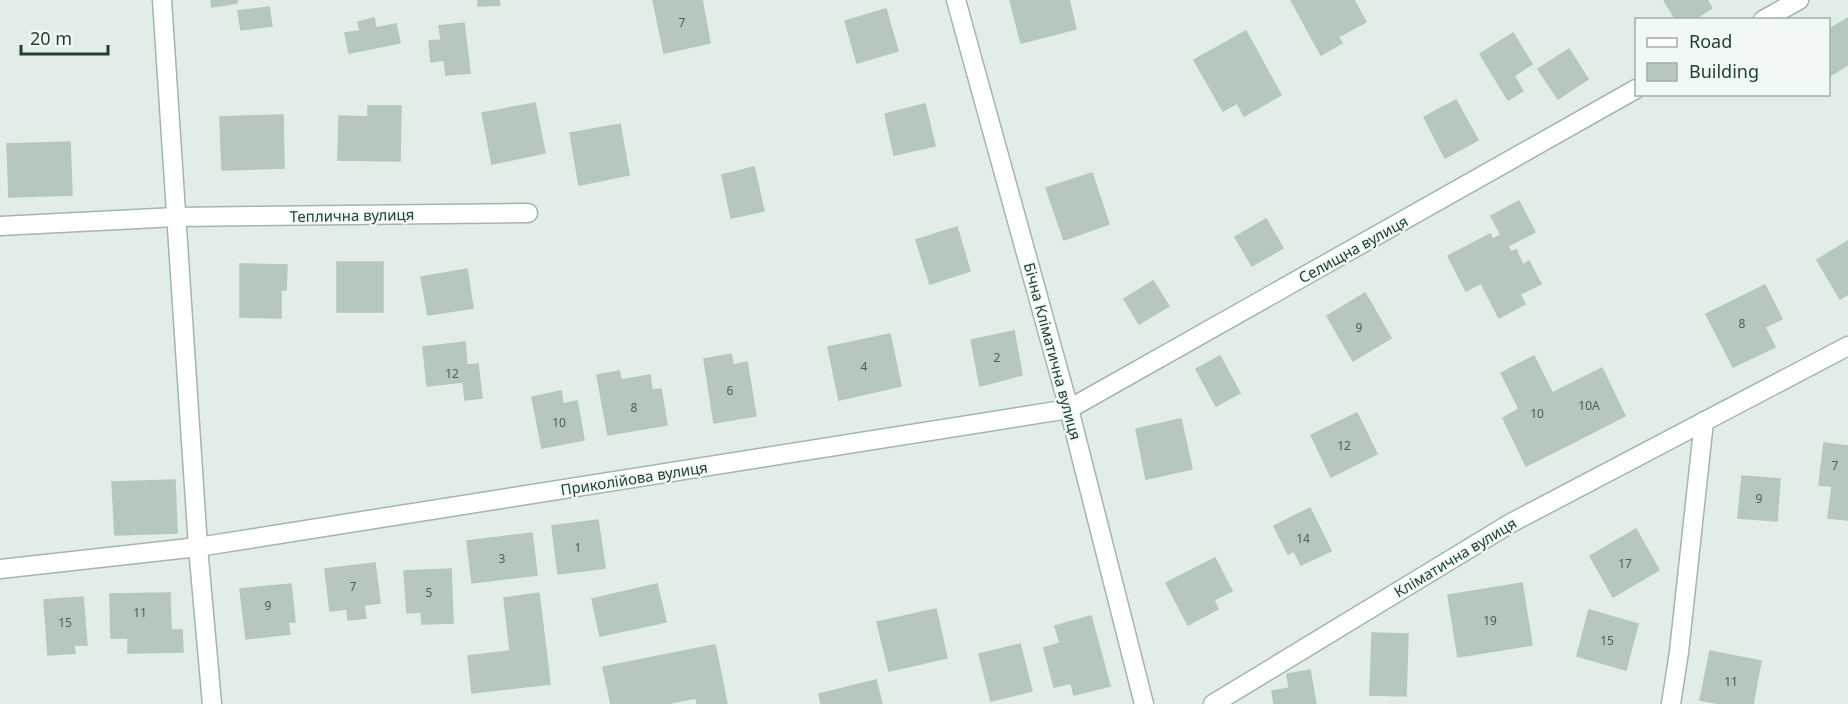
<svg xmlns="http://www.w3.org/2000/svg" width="1848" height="704" viewBox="0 0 1848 704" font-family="'Noto Sans',sans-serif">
  <rect width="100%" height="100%" fill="#e1ede6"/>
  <g fill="#b6c8be" stroke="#b3c8bb" stroke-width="1.5">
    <polygon points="211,0 237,0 237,3 212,7"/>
    <polygon points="478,0 499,0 500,5 478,6"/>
    <polygon points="653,0 702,0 710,43 664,53"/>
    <polygon points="1010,0 1069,0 1076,29 1021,43"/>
    <polygon points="1291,0 1354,0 1366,22 1338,37 1342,43 1321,55"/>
    <polygon points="1664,0 1707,0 1712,8 1693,20 1676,20"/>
    <polygon points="269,7 272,26 241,30 238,11"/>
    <polygon points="886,9 898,51 857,63 845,21"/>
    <polygon points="374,18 376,28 396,24 400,43 349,53 345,33 360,31 358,22"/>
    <polygon points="1848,18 1848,65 1828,77 1828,30"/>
    <polygon points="464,23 470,73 446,75 444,60 431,62 429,41 441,40 439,26"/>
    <polygon points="1246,31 1281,95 1244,116 1237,103 1223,111 1194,60"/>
    <polygon points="1513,33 1532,64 1514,76 1523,91 1508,100 1480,54"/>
    <polygon points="1569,49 1588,79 1558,99 1538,69"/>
    <polygon points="1456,100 1478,140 1445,158 1424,117"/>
    <polygon points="535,103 545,153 492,164 482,113"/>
    <polygon points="925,104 935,146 894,155 885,114"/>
    <polygon points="368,106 401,106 400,161 338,160 339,116 368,117"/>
    <polygon points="283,115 284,168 222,170 220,117"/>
    <polygon points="620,124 629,175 579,185 570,133"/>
    <polygon points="70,142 72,195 9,197 7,144"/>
    <polygon points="754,167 764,211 731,218 722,175"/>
    <polygon points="1092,173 1109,224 1064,240 1046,188"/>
    <polygon points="1519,201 1535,232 1508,246 1511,252 1516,250 1523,265 1529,261 1541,284 1520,294 1525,304 1499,318 1481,283 1508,269 1493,239 1501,235 1491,216"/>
    <polygon points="1266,219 1283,248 1252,266 1235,237"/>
    <polygon points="957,227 970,271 930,284 916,240"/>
    <polygon points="1490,234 1508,269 1466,291 1448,256"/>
    <polygon points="1848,241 1848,294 1840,299 1817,260"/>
    <rect x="337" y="262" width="46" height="50"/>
    <polygon points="240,264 287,265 286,290 281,290 281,318 240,317"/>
    <polygon points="467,269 473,308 428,315 421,277"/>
    <polygon points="1153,281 1169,306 1139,324 1124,299"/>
    <polygon points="1765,285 1782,319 1765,327 1775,347 1733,367 1706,314"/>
    <polygon points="1365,293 1391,338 1353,361 1327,316"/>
    <polygon points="1014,331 1022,375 980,386 971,340"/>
    <polygon points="890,334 901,386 839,400 828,347"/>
    <polygon points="465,342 467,365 478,364 482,398 465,400 463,382 427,386 423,347"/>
    <polygon points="731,354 733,365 747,362 756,416 714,423 704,359"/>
    <polygon points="1220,356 1240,393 1216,406 1196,369"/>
    <polygon points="1534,356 1576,441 1526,466 1503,418 1519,409 1501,373"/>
    <polygon points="1602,368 1625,416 1576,441 1552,393"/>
    <polygon points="619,371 621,380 650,375 652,390 661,389 667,425 608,435 597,375"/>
    <polygon points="561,391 563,404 577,401 584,440 542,448 532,397"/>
    <polygon points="1357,413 1377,454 1331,477 1311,435"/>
    <polygon points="1181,419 1192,469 1146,479 1136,429"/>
    <polygon points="1824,443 1848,446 1848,520 1828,518 1832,486 1819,485"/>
    <polygon points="1742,476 1780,479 1777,521 1738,518"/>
    <polygon points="175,480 177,533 115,535 112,482"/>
    <polygon points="1310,508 1331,551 1301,565 1294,551 1288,554 1274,526"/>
    <polygon points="598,520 605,568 558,574 552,526"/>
    <polygon points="1636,529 1659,570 1613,597 1590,556"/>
    <polygon points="532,533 537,575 472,583 467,541"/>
    <polygon points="1215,558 1232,591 1214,600 1218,609 1188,625 1166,583"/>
    <polygon points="375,563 380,603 364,605 366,618 348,620 347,609 330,611 325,569"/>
    <polygon points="451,569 453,623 422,624 421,612 407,613 404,571"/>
    <polygon points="1522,583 1532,645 1458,657 1448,595"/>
    <polygon points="291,584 295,622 288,622 290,634 246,639 240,589"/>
    <polygon points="657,584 666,622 600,636 592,599"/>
    <polygon points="170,593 171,630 182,630 183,652 128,653 128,638 111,638 110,594"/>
    <polygon points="539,593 550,684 472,693 468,656 510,651 504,598"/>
    <polygon points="83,597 87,645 74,645 75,653 48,655 44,600"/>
    <polygon points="936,609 947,658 889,671 877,622"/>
    <polygon points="1589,610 1638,624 1626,670 1577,656"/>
    <polygon points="1091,616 1110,686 1074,695 1071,683 1054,687 1044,648 1060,643 1055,626"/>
    <polygon points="1372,633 1408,634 1406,696 1370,695"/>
    <polygon points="1020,644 1032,691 991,701 979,654"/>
    <polygon points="715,645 727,704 697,704 696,698 665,704 611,704 603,667"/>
    <polygon points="1710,651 1761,661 1753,704 1720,704 1700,700"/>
    <polygon points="1310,670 1316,704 1274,704 1272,691 1289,688 1287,674"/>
    <polygon points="876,680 882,704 821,704 819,694"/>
  </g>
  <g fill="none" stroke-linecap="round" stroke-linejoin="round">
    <defs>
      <g id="minor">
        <polyline points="162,0 198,547 212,704"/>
        <polyline points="956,0 1069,409 1144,704"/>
        <polyline points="1763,20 1799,0"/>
        <polyline points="0,226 176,217 528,213"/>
        <polyline points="0,569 198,547 1069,409 1636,89"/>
        <polyline points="1213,704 1511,523 1848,346"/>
        <polyline points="1671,704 1679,652 1704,421"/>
      </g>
    </defs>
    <use href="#minor" stroke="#a3b6ac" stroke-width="21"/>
    <use href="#minor" stroke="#fff" stroke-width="18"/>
  </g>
  <g text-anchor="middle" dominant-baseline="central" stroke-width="4.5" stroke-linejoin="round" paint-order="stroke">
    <g font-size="12" fill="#466254">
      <text x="682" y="22">7</text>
      <text x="1742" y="323">8</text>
      <text x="1359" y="327">9</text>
      <text x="997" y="357">2</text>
      <text x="864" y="366">4</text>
      <text x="452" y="373">12</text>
      <text x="730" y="390">6</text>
      <text x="1589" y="405">10А</text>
      <text x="634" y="407">8</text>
      <text x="1537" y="413">10</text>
      <text x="559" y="422">10</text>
      <text x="1344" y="445">12</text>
      <text x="1835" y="465">7</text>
      <text x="1759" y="498">9</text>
      <text x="1303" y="538">14</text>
      <text x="578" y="547">1</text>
      <text x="502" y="558">3</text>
      <text x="1625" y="563">17</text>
      <text x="353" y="586">7</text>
      <text x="429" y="592">5</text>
      <text x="268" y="605">9</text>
      <text x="140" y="612">11</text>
      <text x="1490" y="620">19</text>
      <text x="65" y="622">15</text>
      <text x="1607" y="640">15</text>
      <text x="1731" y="681">11</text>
    </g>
    <g font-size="15" fill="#204031" stroke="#f2f9f5">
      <text transform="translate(352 215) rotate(-1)">Теплична вулиця</text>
      <text transform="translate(1353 249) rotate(-29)">Селищна вулиця</text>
      <text transform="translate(1053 351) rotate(75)">Бічна Кліматична вулиця</text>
      <text transform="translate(634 478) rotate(-9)">Приколійова вулиця</text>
      <text transform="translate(1455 557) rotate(-31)">Кліматична вулиця</text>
    </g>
  </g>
  <rect x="1635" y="18" width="195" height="78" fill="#f2f9f5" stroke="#9eafa7" stroke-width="1.5"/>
  <rect x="1647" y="38" width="30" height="9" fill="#ffffff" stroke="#9eafa7" stroke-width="1.5"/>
  <text x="1689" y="48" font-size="18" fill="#204031">Road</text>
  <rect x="1647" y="63" width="30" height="18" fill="#b6c8be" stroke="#9eafa7" stroke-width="1.5"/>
  <text x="1689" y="78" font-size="18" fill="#204031">Building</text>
  <path d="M21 45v9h87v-9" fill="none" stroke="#204031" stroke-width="3"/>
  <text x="30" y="45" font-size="18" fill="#204031" stroke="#f2f9f5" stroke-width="4.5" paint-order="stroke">20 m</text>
</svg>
